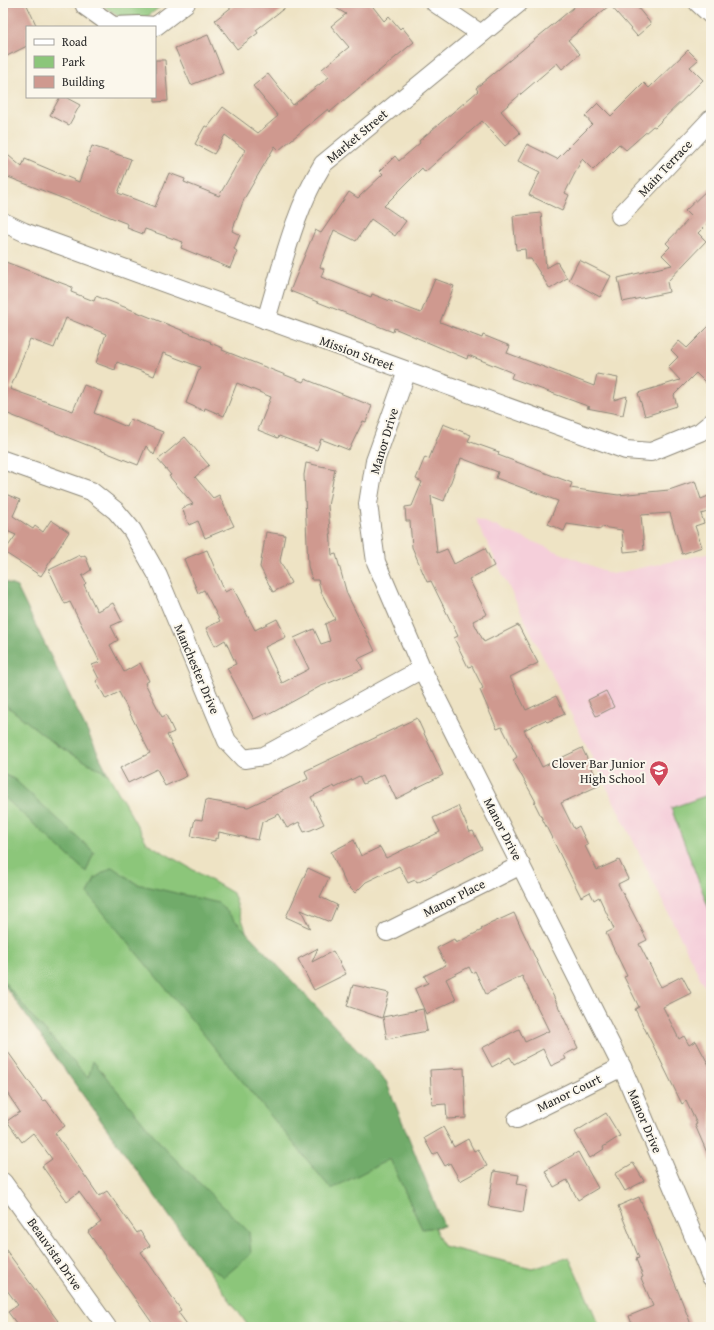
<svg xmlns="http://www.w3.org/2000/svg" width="714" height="1330" viewBox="0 0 714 1330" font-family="'Gentium Book Plus',serif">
  <rect width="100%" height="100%" fill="#fbf7ec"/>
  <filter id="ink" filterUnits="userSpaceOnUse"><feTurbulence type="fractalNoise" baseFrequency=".025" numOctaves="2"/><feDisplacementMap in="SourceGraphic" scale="8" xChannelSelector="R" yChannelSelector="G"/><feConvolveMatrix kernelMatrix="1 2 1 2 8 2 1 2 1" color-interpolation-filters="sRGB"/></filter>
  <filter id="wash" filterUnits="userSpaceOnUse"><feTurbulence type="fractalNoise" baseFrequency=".012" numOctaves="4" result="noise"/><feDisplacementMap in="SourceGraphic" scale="16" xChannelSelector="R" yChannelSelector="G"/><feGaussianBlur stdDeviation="0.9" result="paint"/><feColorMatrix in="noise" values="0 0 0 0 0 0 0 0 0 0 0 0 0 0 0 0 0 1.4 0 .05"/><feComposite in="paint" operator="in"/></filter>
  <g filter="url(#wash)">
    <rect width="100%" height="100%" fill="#eee3c4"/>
    <polygon fill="#f5cfda" points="475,518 612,574 711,553 711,1000"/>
    <g fill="#8cc67a" stroke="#5c7852">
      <polygon points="100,3 165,3 143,20 123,20"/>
      <polygon points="3,623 108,774 147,843 233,893 282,1035 376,1102 443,1246 532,1268 569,1257 600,1327 249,1327 3,983"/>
      <polygon points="711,794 711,914 671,808"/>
    </g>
    <g fill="#71ab6a" stroke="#4e6b4a">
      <polygon points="3,581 17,587 108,774 59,747 3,703"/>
      <polygon points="3,774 14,779 94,852 86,872 3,796"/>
      <polygon points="112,867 137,884 219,903 386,1081 444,1226 422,1229 390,1159 331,1189 88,894 95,878"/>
      <polygon points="3,980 30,1014 88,1078 93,1061 166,1150 249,1232 251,1254 224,1277 202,1262 3,983"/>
    </g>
    <g id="blocks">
      <g fill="#cf998f">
        <polygon points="3,3 26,3 37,27 27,27 27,46 3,58"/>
        <polygon points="237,3 291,3 256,30 258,33 237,49 215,20"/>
        <polygon points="327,3 370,3 384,21 389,16 400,29 402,27 414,42 330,112 328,109 279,150 275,146 244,199 232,231 240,235 234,249 237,251 230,268 181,248 183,242 145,229 143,234 127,228 128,224 3,175 3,151 22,167 25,159 79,182 92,146 131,159 118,193 155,207 169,173 185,179 184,182 219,196 245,150 225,135 214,154 195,144 205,126 208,127 223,107 258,133 278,116 253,86 268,74 293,105 329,77 322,69 349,47 331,26 346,14"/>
        <polygon points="579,3 634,3 651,24 637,36 610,5 568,40 580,54 562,69 557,63 501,111 520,133 505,146 482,121 425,172 422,168 384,206 406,221 395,236 371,219 356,241 334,230 320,267 324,269 321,277 371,297 372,294 421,313 435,279 454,286 440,322 482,338 483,335 510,346 507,353 594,386 597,374 618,378 614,400 627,396 623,415 587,408 590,407 511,378 513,373 468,355 467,359 394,328 393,332 290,291 315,230 321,233 349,192 358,198 383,174 380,171 395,156 399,161 420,143 419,141 478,91 476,88"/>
        <polygon points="208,35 223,72 191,85 175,48"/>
        <polygon points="688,50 698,60 690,67 703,80 655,127 653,126 626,150 619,144 593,170 582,159 565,193 569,195 562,211 529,195 540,172 518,161 527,144 557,159 592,124 585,116 598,103 611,116 644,83 649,88"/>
        <polygon points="155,60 165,60 168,101 155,102"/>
        <polygon points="60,97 65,97 80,105 69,125 50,115"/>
        <polygon points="711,186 711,220 698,233 706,241 667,282 669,292 623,302 618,278 672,265 662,255 670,247 666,243 691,217 685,211"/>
        <polygon points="541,213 546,268 557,262 567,278 550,289 531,259 526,259 525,249 516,250 513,216"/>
        <polygon points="579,260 611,276 600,297 569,280"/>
        <polygon points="3,261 72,287 71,292 94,301 96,296 132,310 211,342 210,343 223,348 222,350 303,382 305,379 372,406 366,422 363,421 349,450 321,439 317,450 279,436 278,438 258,430 271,397 237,383 224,416 205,408 204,411 186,403 200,367 163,353 154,376 117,362 115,370 96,363 106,334 66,318 54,348 30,339 10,389 73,411 84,385 102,392 94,413 127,427 130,419 163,432 154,455 146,446 138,465 3,412"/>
        <polygon points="711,324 711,388 696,373 674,395 677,406 645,416 638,393 680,380 668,367 678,357 671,350 679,341 687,348"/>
        <polygon points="443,424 471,435 468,441 499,452 498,455 572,483 570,488 618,495 669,490 695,481 701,499 711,495 711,511 701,514 704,523 695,526 702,547 682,554 670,513 641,515 644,550 624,552 622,530 601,527 601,529 567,524 564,531 548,524 558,501 496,478 498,472 461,458 459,465 457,465 444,501 431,496 437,553 447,549 454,564 485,548 494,566 469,579 487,614 473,621 484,642 518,625 538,663 510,677 526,710 556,696 565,714 547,722 545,720 524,730 542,767 582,748 600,785 561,803 574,829 579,826 588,845 585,846 597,870 619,860 628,879 618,884 647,940 639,944 661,987 682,976 691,993 663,1007 679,1039 684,1036 689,1045 696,1041 711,1069 711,1162 695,1125 697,1124 686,1101 682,1104 635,1009 639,1007 624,977 627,976 606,933 614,929 599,897 594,900 590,892 581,897 534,802 536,802 513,760 517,757 502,727 497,729 480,690 483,688 472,666 468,667 454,638 458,636 431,581 427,582 412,547 410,521 406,521 405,507 412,506 422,482 416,479 425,457 429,459"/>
        <polygon points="185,437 209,465 195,477 213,498 219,495 234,526 205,538 198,521 189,525 182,508 193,504 169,476 171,475 158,460"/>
        <polygon points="306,463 335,469 328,506 332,555 336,554 347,594 375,651 358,659 363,669 319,687 268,715 267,713 254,719 227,668 236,664 225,640 215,646 206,628 220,621 204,590 198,593 184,559 207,550 225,592 233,588 255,630 277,619 286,637 265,647 282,683 309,669 294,638 314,629 321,644 330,641 325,624 335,619 321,592 318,580 312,580 308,566 304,475"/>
        <polygon points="3,493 20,500 13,516 33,529 35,526 43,532 51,520 69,532 41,576 4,552 16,535 7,531 3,539"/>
        <polygon points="266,532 285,535 280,561 291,583 273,592 260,567"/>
        <polygon points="80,555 81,557 85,555 91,570 82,576 86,583 84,585 97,611 113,603 122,621 111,626 118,640 110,645 124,672 140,663 149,681 145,683 162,717 166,715 174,732 167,735 187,776 165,786 157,769 128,783 120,768 150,753 119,692 106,699 96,681 99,679 92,665 100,662 70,602 65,604 49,570"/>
        <polygon points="606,691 614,707 596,716 588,700"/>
        <polygon points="417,718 443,775 412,790 412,791 396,799 384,774 363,784 359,776 335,788 334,786 311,797 324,824 311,830 304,832 299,822 287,828 279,814 262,822 258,840 219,832 218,839 215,838 215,841 191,836 195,819 202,820 206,800 248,807 308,779 305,771"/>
        <polygon points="458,806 470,832 473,831 482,849 417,883 415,880 408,883 399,866 366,882 355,893 346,884 331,852 354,840 361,856 380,847 386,858 440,832 433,818"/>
        <polygon points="308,868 329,878 320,897 337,905 330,922 301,910 310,928 286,917"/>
        <polygon points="514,913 578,1048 564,1055 566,1059 551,1066 543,1049 514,1064 510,1057 492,1067 482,1048 519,1029 525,1042 549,1031 522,976 486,994 475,971 472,973 469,967 446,979 456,1000 426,1014 415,989 428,983 424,976 446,965 437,948 454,939 456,943 482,930 481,928"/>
        <polygon points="318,948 312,962 333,951 346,974 314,990 298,959"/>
        <polygon points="353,985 389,993 382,1018 347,1006"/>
        <polygon points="423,1009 427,1031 387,1039 383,1017"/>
        <polygon points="3,1045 43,1101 46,1100 65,1126 55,1133 99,1196 107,1191 137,1233 140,1231 150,1246 141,1252 181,1310 178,1312 189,1327 155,1327 88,1232 101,1222 79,1192 67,1201 42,1166 52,1159 33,1133 22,1142 7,1121 20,1112 3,1087"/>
        <polygon points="464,1068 466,1118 447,1119 446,1104 432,1105 430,1070"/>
        <polygon points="606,1113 620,1136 603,1147 604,1149 590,1158 575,1132"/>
        <polygon points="443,1127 454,1147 468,1139 474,1151 478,1149 487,1166 460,1181 450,1163 445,1166 437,1152 433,1155 424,1138"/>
        <polygon points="578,1152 598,1188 578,1200 567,1180 554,1187 545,1171"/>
        <polygon points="633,1163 644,1181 625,1191 615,1174"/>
        <polygon points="494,1171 519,1175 517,1184 527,1186 523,1212 488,1206"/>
        <polygon points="639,1197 676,1286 692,1327 633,1327 629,1316 653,1306 641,1278 643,1277 636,1259 639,1258 618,1206"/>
        <polygon points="3,1246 58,1321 49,1327 19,1327 8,1312 18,1305 3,1285"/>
      </g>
    </g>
  </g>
  <g filter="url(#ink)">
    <use href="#blocks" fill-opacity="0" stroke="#8c8778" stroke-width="1"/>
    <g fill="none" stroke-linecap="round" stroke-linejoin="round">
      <defs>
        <g id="minor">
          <polyline points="84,3 85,6 113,26 140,25 156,26 186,3"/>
          <polyline points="435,3 481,34"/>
          <polyline points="698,3 711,15"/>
          <polyline points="620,216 711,119"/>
          <polyline points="3,222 24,232 626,450 651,452 700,432 711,423"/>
          <path d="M266 320C282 267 294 211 323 164L519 3"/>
          <polyline points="407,371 375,461 368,504 376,562 422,669 622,1067 711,1277"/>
          <polyline points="3,460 91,491 116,511 132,530 158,576 227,741 244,759 264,756 422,669"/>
          <polyline points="387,932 521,865"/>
          <polyline points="517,1119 622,1067"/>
          <polyline points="3,1182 107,1327"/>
        </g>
      </defs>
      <use href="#minor" stroke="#8c8778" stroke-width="20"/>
      <use href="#minor" stroke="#fff" stroke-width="18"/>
    </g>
  </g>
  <defs>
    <symbol id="school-pin" viewBox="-11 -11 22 30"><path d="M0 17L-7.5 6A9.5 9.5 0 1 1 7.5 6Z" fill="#d1495b" stroke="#fbf7ec"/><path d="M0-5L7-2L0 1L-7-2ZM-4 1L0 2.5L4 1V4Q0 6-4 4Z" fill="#fff"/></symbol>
  </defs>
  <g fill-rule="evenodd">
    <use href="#school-pin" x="648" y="759" width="22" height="30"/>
  </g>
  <g text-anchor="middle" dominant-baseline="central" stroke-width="4" stroke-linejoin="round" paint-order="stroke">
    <g font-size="13" fill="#2b2b2b" stroke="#fbf7ec">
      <text transform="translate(357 136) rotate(-40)">Market Street</text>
      <text transform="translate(665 168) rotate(-47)">Main Terrace</text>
      <text transform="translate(357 353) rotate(20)">Mission Street</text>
      <text transform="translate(384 441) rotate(-73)">Manor Drive</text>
      <text transform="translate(197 669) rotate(67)">Manchester Drive</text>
      <text transform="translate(503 829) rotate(63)">Manor Drive</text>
      <text transform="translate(454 898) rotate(-27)">Manor Place</text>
      <text transform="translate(569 1093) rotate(-26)">Manor Court</text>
      <text transform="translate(645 1121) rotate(67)">Manor Drive</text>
      <text transform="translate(55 1254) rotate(55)">Beauvista Drive</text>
    </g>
    <g font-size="13" fill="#2b2b2b" stroke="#fbf7ec" text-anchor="end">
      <text x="645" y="763">Clover Bar Junior<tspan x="645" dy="15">High School</tspan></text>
    </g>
  </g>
  <rect width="714" height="1330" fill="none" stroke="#fbf7ec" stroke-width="16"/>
  <rect x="26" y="26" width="130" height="72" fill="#fbf7ec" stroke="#a8a59f"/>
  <rect x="34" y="39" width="20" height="6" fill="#ffffff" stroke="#a8a59f"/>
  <text x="62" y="46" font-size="12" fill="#2b2b2b">Road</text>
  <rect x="34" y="56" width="20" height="12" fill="#8cc67a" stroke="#a8a59f"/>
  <text x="62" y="66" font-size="12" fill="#2b2b2b">Park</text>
  <rect x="34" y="76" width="20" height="12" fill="#cf998f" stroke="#a8a59f"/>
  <text x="62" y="86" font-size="12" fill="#2b2b2b">Building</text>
</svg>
